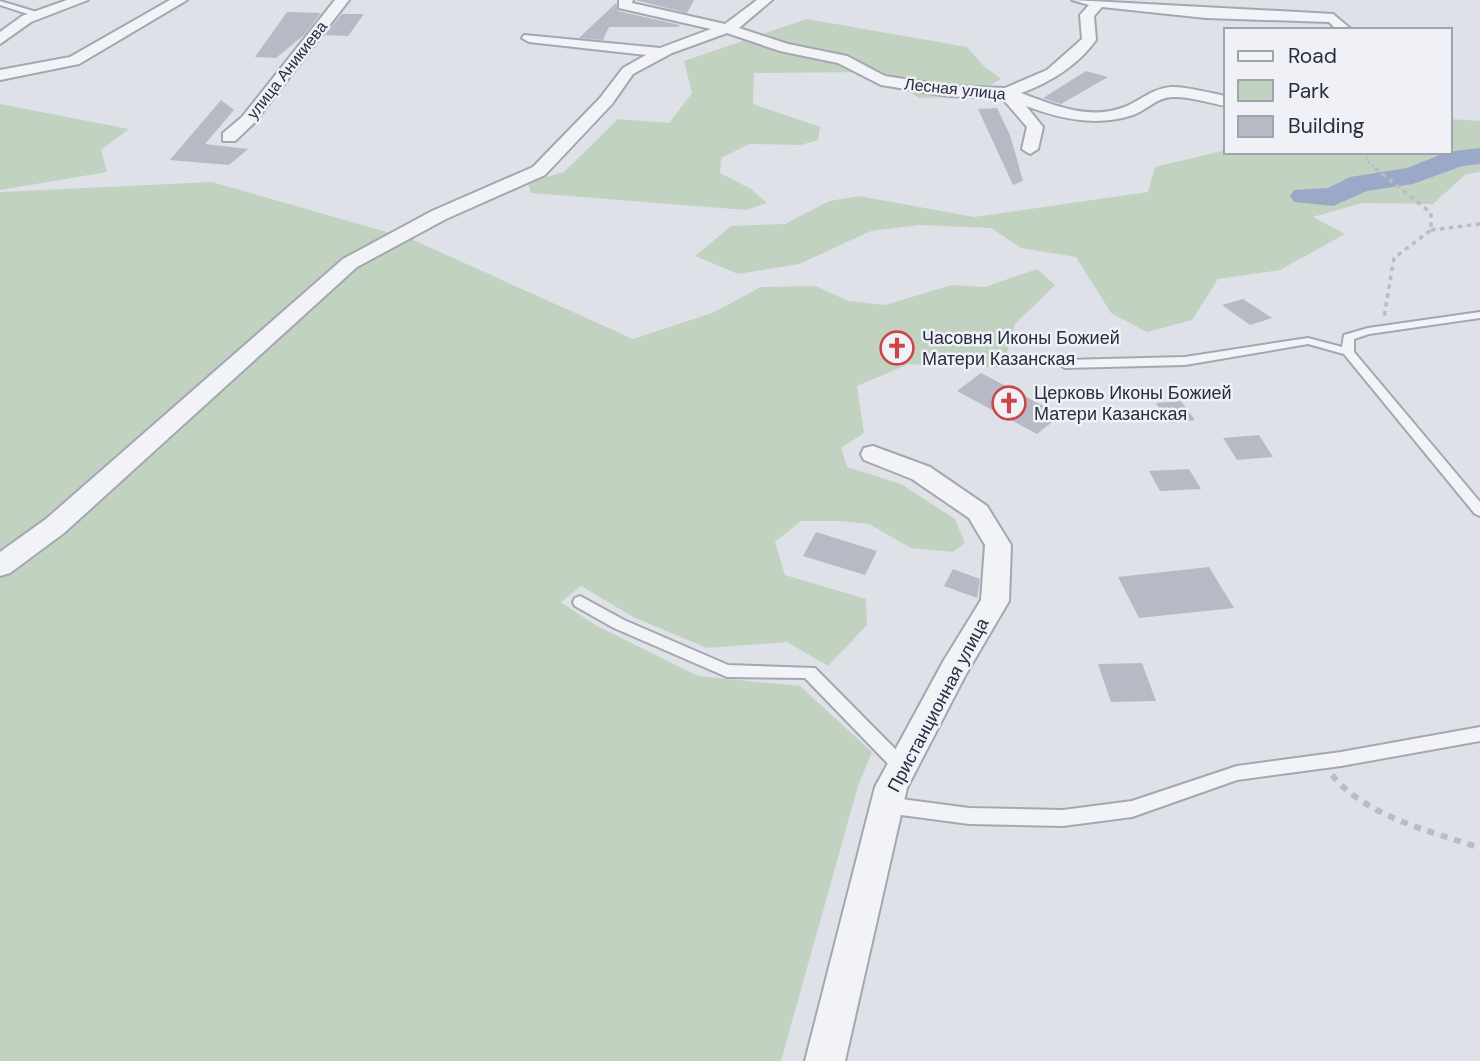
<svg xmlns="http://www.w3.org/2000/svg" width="1480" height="1061" viewBox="0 0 1480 1061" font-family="'DM Sans',sans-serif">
  <rect width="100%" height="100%" fill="#dfe1e8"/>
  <g fill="#c2d2c0">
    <polygon points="807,19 967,47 984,66 1001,79 969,97 919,98 877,72 754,73 753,104 820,127 818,140 801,145 749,144 721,158 720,173 751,189 767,203 746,210 531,193 528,182 564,172 618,119 669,123 692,93 684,61"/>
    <polygon points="0,104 129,129 101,150 107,172 0,190"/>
    <polygon points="1450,119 1480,121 1480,172 1466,174 1433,204 1362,203 1313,217 1345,234 1280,270 1218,279 1192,320 1147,332 1111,313 1076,257 1021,248 991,228 919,225 871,231 799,264 738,274 695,256 731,226 785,224 829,201 859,196 974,217 1148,192 1155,167 1226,150 1226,152 1450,152"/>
    <polygon points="212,182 411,239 633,339 712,313 761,287 816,286 848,301 885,305 952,285 985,287 1037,269 1055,285 1015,324 1003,368 909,364 857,386 864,433 841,448 847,467 901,484 955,519 965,543 953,552 911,548 869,524 839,521 801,521 775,542 785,575 866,599 867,625 828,666 787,642 707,648 633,617 581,586 561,602 595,625 698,676 800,686 872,752 858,786 781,1061 0,1061 0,192"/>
  </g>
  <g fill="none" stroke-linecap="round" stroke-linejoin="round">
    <polygon fill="#9ba9c8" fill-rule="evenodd" points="1480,148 1480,164 1462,166 1413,184 1367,191 1333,206 1294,202 1290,196 1294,190 1328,188 1350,177 1407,168 1447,152"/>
  </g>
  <g fill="#b7bac5">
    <polygon points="635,0 694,0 687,13"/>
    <polygon points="616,3 618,11 680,25 678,27 609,27 603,40 579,38"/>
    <polygon points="287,12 321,13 304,35 276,58 255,57"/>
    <polygon points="342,14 364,14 348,36 325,35"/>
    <polygon points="1086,71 1108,77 1061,104 1043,98"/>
    <polygon points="221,100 234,110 205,144 248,149 229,165 170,160"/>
    <polygon points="997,108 1010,135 1023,181 1013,185 978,109"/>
    <polygon points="1243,299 1272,318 1250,325 1222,305"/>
    <polygon points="981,373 1061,415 1037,434 957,391"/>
    <polygon points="1181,401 1195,420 1170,423 1156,403"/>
    <polygon points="1259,435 1273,457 1237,460 1223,438"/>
    <polygon points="1189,469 1201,489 1160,491 1149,471"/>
    <polygon points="816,532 877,551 865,575 803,556"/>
    <polygon points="1209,567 1234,608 1139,618 1118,577"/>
    <polygon points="953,569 980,579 977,598 944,586"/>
    <polygon points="1142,663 1156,701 1111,702 1098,664"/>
  </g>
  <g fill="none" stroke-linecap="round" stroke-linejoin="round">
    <defs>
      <g id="lane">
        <polygon points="0,1 40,13 41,15 37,17 0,5"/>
        <polygon points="1480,312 1480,318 1369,334 1354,339 1354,352 1480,502 1480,516 1475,514 1344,354 1308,344 1185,365 1065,368 1059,364 1065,360 1185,357 1308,338 1342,347 1344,335 1368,328"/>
        <polygon points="580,596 624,620 728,665 815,668 908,762 911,767 908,772 902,774 896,772 805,678 727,677 614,628 575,606 573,602 575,598"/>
        <polygon points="1480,727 1480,741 1341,766 1237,780 1132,817 1063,826 969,824 886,813 880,811 877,805 880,799 886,797 969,808 1063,810 1132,801 1237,766 1341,752"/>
      </g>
      <g id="street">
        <polygon points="67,0 88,0 31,22 0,44 0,32 22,16"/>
        <polygon points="170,0 187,0 79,64 0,80 0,70 70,57"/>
        <polygon points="335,0 349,0 254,123 235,141 223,141 223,133 242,117"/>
        <path d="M619 0H633L632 3 725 24 757 0H772L739 28 788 44 847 56 885 76 949 86 1005 88 1047 70 1082 39 1080 15 1089 5 1072 0 1333 14 1352 30H1337L1329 22 1206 18 1102 7 1094 16 1096 40C1077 66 1051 82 1021 93 1053 105 1088 120 1122 108 1139 102 1152 88 1172 87 1189 87 1209 93 1226 96V106C1209 103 1189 96 1172 97 1156 98 1147 110 1133 115 1096 127 1061 119 1026 106L1043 127 1038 149 1030 154 1022 149 1027 127 1002 98 949 96 881 85 838 63 780 51 727 33 672 53 633 74 612 104 545 175 446 219 357 267 64 533 10 573 0 576V552L46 519 343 259 432 211 533 167 600 98 623 68 646 55 529 42 522 38 524 35 660 48 711 29 619 8Z"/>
        <polygon points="873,446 930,467 987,506 1011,545 1009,601 965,676 907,788 845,1061 805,1061 875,787 944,660 981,600 985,545 969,518 912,479 864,460 861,454 864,448"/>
      </g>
    </defs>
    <use href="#lane" stroke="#a4a7b2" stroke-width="4"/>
    <use href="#street" stroke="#a4a7b2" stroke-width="4"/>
    <polyline stroke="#b9bcc3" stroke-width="2.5" stroke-dasharray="2.5 2.5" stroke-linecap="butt" points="1366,152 1367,161 1378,170"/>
    <g stroke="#b9bcc3" stroke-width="3.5" stroke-dasharray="4.5 4.5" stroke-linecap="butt">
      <polyline points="1375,168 1431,213 1431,230 1394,258 1384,317"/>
      <polyline points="1431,230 1480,224"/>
    </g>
    <path stroke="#b9bcc3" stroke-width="6" stroke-dasharray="7 7" stroke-linecap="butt" d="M1332 775C1366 817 1431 831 1480 848"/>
    <use href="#lane" fill="#f2f3f7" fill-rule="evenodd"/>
    <use href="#street" fill="#f2f3f7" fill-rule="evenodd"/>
  </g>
  <defs>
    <symbol id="church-ring" viewBox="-11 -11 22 22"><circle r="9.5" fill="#eff1f6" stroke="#cc4646" stroke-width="1.5"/><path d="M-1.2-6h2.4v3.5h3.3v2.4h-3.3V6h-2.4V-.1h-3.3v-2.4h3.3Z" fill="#cc4646"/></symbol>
  </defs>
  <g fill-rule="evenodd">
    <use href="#church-ring" x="878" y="329" width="38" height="38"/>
    <use href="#church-ring" x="990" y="384" width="38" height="38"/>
  </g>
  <g text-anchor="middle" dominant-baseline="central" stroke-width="5" stroke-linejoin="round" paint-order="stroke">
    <g font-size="16" fill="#282d3f" stroke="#eff1f6">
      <text transform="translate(287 70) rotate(-52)">улица Аникиева</text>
      <text transform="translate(955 89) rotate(6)">Лесная улица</text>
    </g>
    <g font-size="18" fill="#282d3f" stroke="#eff1f6" text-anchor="start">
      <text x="922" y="338">Часовня Иконы Божией<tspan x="922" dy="21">Матери Казанская</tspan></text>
      <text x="1034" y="393">Церковь Иконы Божией<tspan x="1034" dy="21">Матери Казанская</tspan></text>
    </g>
    <g font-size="18" fill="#282d3f" stroke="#eff1f6">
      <text transform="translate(938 705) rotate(-62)">Пристанционная улица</text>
    </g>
  </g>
  <rect x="1224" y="28" width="228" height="126" fill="#eff1f6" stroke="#9fa3ad" stroke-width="2"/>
  <rect x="1238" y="51" width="35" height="10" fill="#f2f3f7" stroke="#9fa3ad" stroke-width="2"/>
  <text x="1288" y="63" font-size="21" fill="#282d3f">Road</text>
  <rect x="1238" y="80" width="35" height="21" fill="#c2d2c0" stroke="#9fa3ad" stroke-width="2"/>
  <text x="1288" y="98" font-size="21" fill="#282d3f">Park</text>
  <rect x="1238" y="116" width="35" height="21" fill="#b7bac5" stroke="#9fa3ad" stroke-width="2"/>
  <text x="1288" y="133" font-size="21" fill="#282d3f">Building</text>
</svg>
